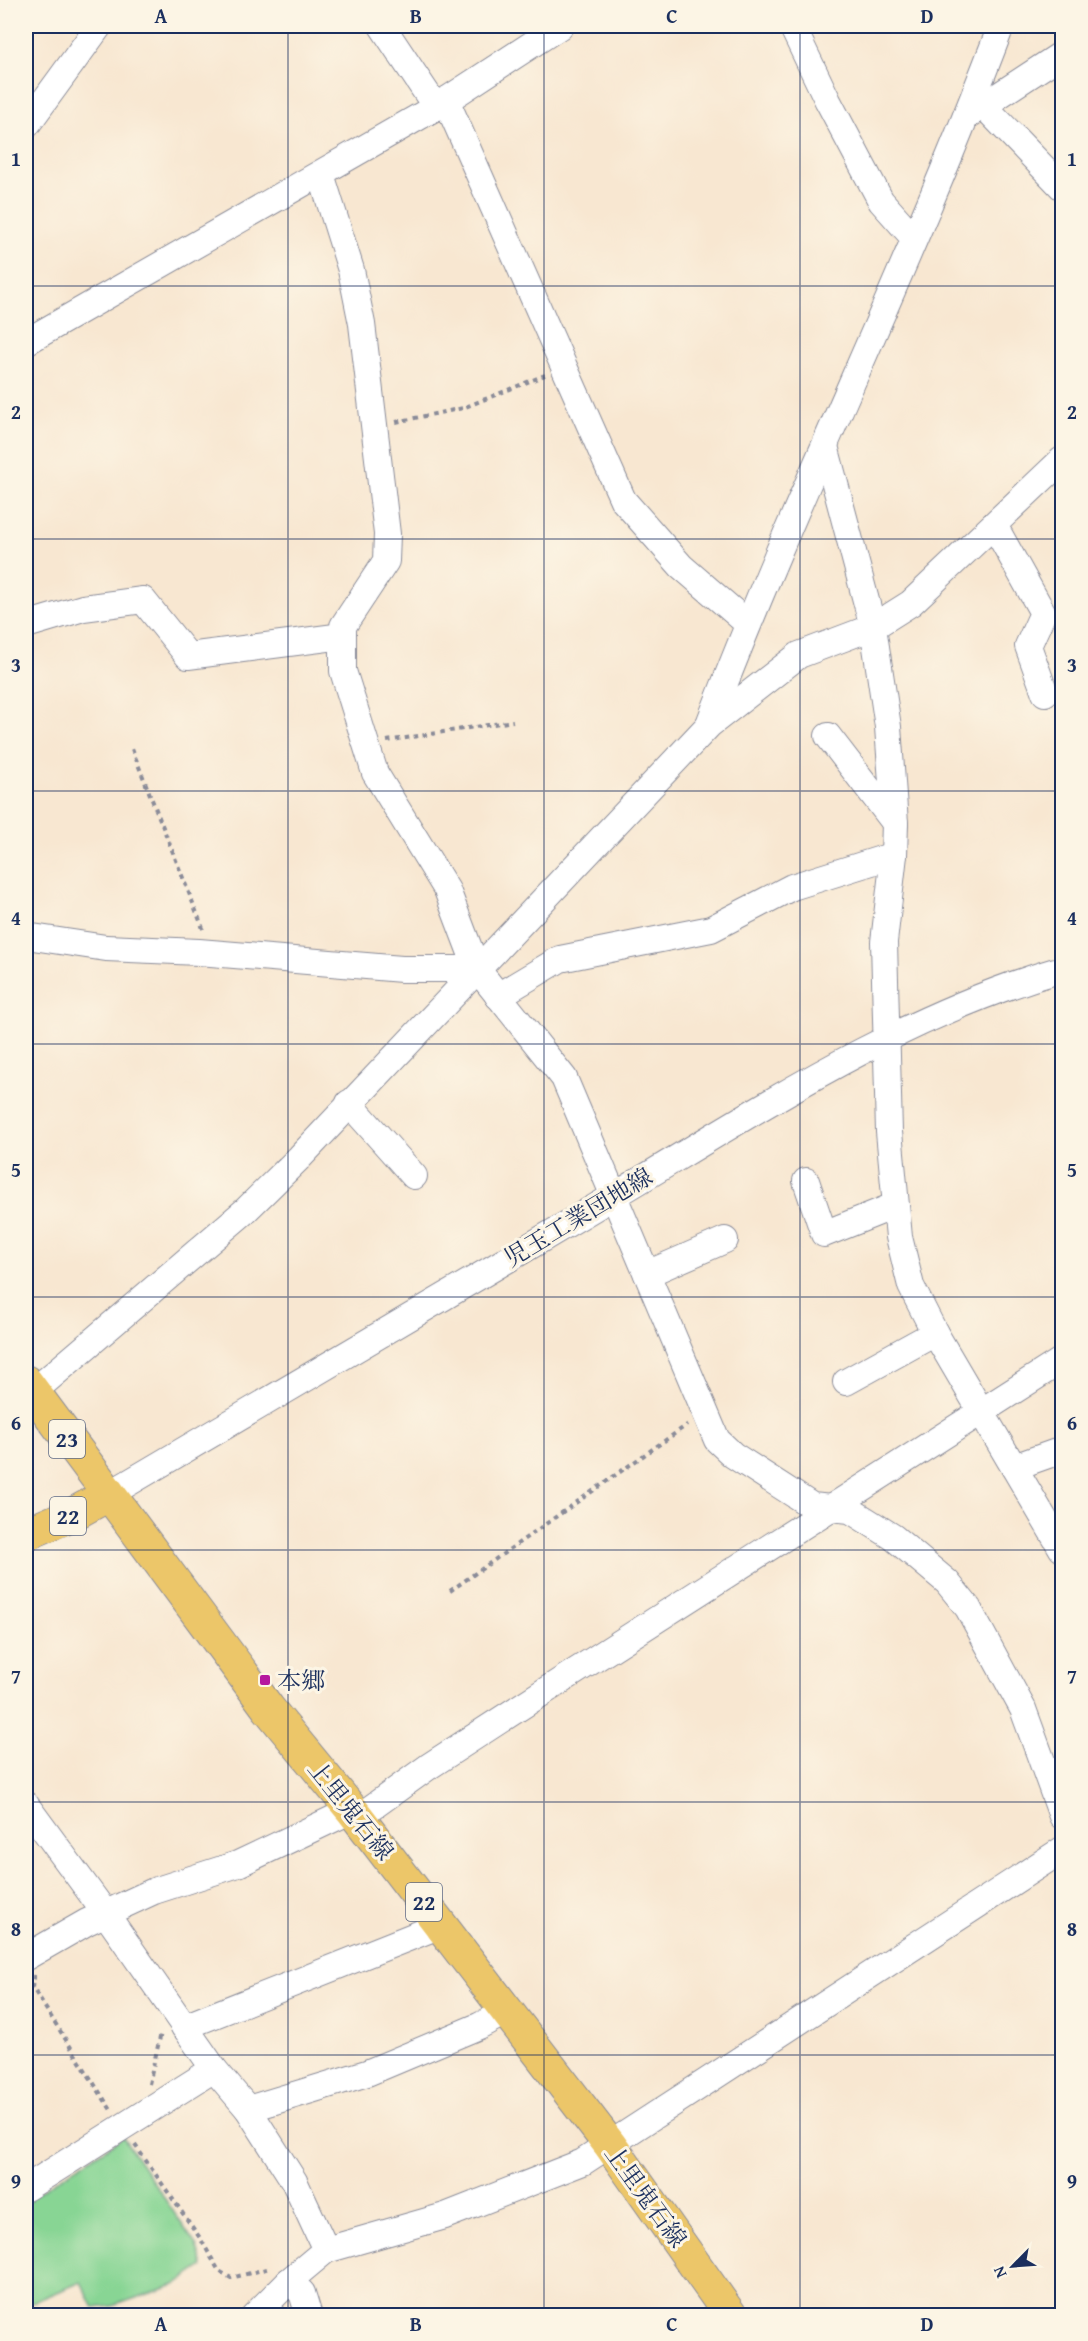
<svg xmlns="http://www.w3.org/2000/svg" width="1088" height="2341" viewBox="0 0 1088 2341" font-family="'Gentium Book Plus','Noto Serif JP',serif">
  <rect width="100%" height="100%" fill="#fcf5e5"/>
  <filter id="ink" filterUnits="userSpaceOnUse"><feTurbulence type="fractalNoise" baseFrequency=".0167" numOctaves="2"/><feDisplacementMap in="SourceGraphic" scale="12" xChannelSelector="R" yChannelSelector="G"/><feConvolveMatrix kernelMatrix="1 2 1 2 8 2 1 2 1" color-interpolation-filters="sRGB"/></filter>
  <filter id="wash" filterUnits="userSpaceOnUse"><feTurbulence type="fractalNoise" baseFrequency=".008" numOctaves="4" result="noise"/><feDisplacementMap in="SourceGraphic" scale="24" xChannelSelector="R" yChannelSelector="G"/><feGaussianBlur stdDeviation="1.35" result="paint"/><feColorMatrix in="noise" values="0 0 0 0 0 0 0 0 0 0 0 0 0 0 0 0 0 1.4 0 .05"/><feComposite in="paint" operator="in"/></filter>
  <g filter="url(#wash)">
    <rect width="100%" height="100%" fill="#f8e7d1"/>
    <polygon fill="#88d594" stroke="#528279" stroke-width="1.5" points="123,2137 196,2245 203,2266 175,2285 112,2306 94,2308 81,2282 31,2303 26,2293 26,2200"/>
  </g>
  <g filter="url(#ink)">
    <g fill="none" stroke-linecap="round" stroke-linejoin="round">
      <defs>
        <g id="minor">
          <polyline points="382,26 436,107"/>
          <polyline points="792,26 828,101 881,201 914,238"/>
          <polyline points="446,100 623,500 681,566 747,623"/>
          <polyline points="983,105 1062,187"/>
          <polyline points="966,117 1062,54"/>
          <polyline points="26,126 99,26"/>
          <polyline points="321,174 351,270 362,324 387,534 386,561 343,626 343,671 375,773 447,890 477,969 564,1078 717,1440 733,1455 812,1506 850,1510 893,1537 947,1582 968,1608 1023,1709 1062,1816"/>
          <polyline points="26,342 436,107 560,26"/>
          <polyline points="825,446 873,627 888,727 895,823 894,855 884,942 889,1132 899,1237 911,1286 935,1333 1062,1549"/>
          <polyline points="994,525 1043,613 1028,646 1045,693"/>
          <polyline points="26,625 83,608 143,600 188,656 343,636"/>
          <path d="M709 724C799 488 912 262 1001 26"/>
          <polyline points="828,736 895,823"/>
          <polyline points="26,936 106,948 199,952 402,969 477,969"/>
          <polyline points="498,996 560,959 711,929 792,887 894,855"/>
          <polyline points="349,1103 414,1176"/>
          <polyline points="806,1181 824,1234 894,1206"/>
          <polyline points="647,1274 725,1240"/>
          <polyline points="846,1382 935,1333"/>
          <polyline points="33,1392 245,1211 300,1157 709,725 799,655 873,627 911,603 1062,460"/>
          <polyline points="1014,1467 1062,1450"/>
          <path d="M108 1495C276 1395 446 1297 614 1196 758 1110 899 1016 1062 969"/>
          <polyline points="26,1805 106,1914 214,2069 248,2109 294,2181 326,2250"/>
          <polyline points="26,1957 87,1922 154,1891 238,1864 352,1810 367,1811 428,1767 548,1689 1062,1360"/>
          <polyline points="184,2027 441,1925"/>
          <polyline points="248,2109 367,2073 479,2026 507,2011"/>
          <polyline points="26,2188 214,2069"/>
          <polyline points="289,2281 302,2293 309,2316"/>
          <polyline points="254,2316 289,2281 326,2250 445,2216 583,2162 1062,1850"/>
        </g>
        <g id="major">
          <polyline points="26,1382 268,1708 352,1810 610,2145 731,2316"/>
          <polyline points="26,1534 75,1513 108,1495"/>
        </g>
      </defs>
      <use href="#minor" stroke="#8a8b98" stroke-width="28"/>
      <use href="#major" stroke="#8a8b98" stroke-width="35"/>
      <g stroke="#8a8b98" stroke-width="4" stroke-dasharray="4.5 4.5" stroke-linecap="butt">
        <polyline points="396,422 463,408 545,375"/>
        <polyline points="387,741 513,721"/>
        <polyline points="132,749 204,931"/>
        <polyline points="450,1591 687,1425"/>
        <polyline points="34,1975 32,1987 111,2110"/>
        <polyline points="149,2084 161,2033"/>
        <polyline points="135,2145 200,2238 219,2271 231,2278 270,2268"/>
      </g>
      <use href="#minor" stroke="#fff" stroke-width="26"/>
      <use href="#major" stroke="#ecc669" stroke-width="33"/>
    </g>
  </g>
  <path fill="none" stroke="#1b2f5e" stroke-width="1.5" stroke-opacity="0.55" d="M288 26V2316M544 26V2316M800 26V2316M26 286H1062M26 539H1062M26 791H1062M26 1044H1062M26 1297H1062M26 1550H1062M26 1802H1062M26 2055H1062"/>
  <rect fill="#b5179e" stroke="#fcf5e5" stroke-width="2" x="259" y="1674" width="12" height="12" rx="3"/>
  <g text-anchor="middle" dominant-baseline="central" stroke-width="6" stroke-linejoin="round" paint-order="stroke">
    <g fill="#fcf5e5" stroke="#5e6a86" stroke-width="1.5">
      <rect x="49" y="1420" width="36" height="38" rx="4.5"/>
      <rect x="50" y="1497" width="36" height="38" rx="4.5"/>
      <rect x="406" y="1883" width="36" height="38" rx="4.5"/>
    </g>
    <g font-size="22" font-weight="bold" fill="#1b2f5e">
      <text x="67" y="1439">23</text>
      <text x="68" y="1516">22</text>
      <text x="424" y="1902">22</text>
    </g>
    <g font-size="24" fill="#1b2f5e" stroke="#fcf5e5">
      <text transform="translate(578 1217) rotate(-31)">児玉工業団地線</text>
      <text transform="translate(351 1810) rotate(51)">上里鬼石線</text>
      <text transform="translate(646 2196) rotate(54)">上里鬼石線</text>
    </g>
    <g font-size="24" fill="#1b2f5e" stroke="#fcf5e5" text-anchor="start">
      <text x="277" y="1680">本郷</text>
    </g>
  </g>
  <rect width="1088" height="2341" fill="none" stroke="#fcf5e5" stroke-width="66"/>
  <g transform="translate(1013 2266) rotate(245)" stroke="#fcf5e5" stroke-width="4.5" paint-order="stroke">
  <path d="M0-4.5L10 22L0 15L-10 22Z" fill="#1b2f5e"/>
  <text y="-9" font-size="16" font-weight="bold" text-anchor="middle" fill="#1b2f5e">N</text>
  </g>
  <rect x="33" y="33" width="1022" height="2275" fill="none" stroke="#1b2f5e" stroke-width="2"/>
  <g font-size="20" text-anchor="middle" font-weight="bold" fill="#1b2f5e">
    <text x="161" y="23">A</text>
    <text x="416" y="23">B</text>
    <text x="672" y="23">C</text>
    <text x="927" y="23">D</text>
    <text x="16" y="166">1</text>
    <text x="1072" y="166">1</text>
    <text x="16" y="419">2</text>
    <text x="1072" y="419">2</text>
    <text x="16" y="672">3</text>
    <text x="1072" y="672">3</text>
    <text x="16" y="925">4</text>
    <text x="1072" y="925">4</text>
    <text x="16" y="1177">5</text>
    <text x="1072" y="1177">5</text>
    <text x="16" y="1430">6</text>
    <text x="1072" y="1430">6</text>
    <text x="16" y="1683">7</text>
    <text x="1072" y="1683">7</text>
    <text x="16" y="1936">8</text>
    <text x="1072" y="1936">8</text>
    <text x="16" y="2188">9</text>
    <text x="1072" y="2188">9</text>
    <text x="161" y="2331">A</text>
    <text x="416" y="2331">B</text>
    <text x="672" y="2331">C</text>
    <text x="927" y="2331">D</text>
  </g>
</svg>
